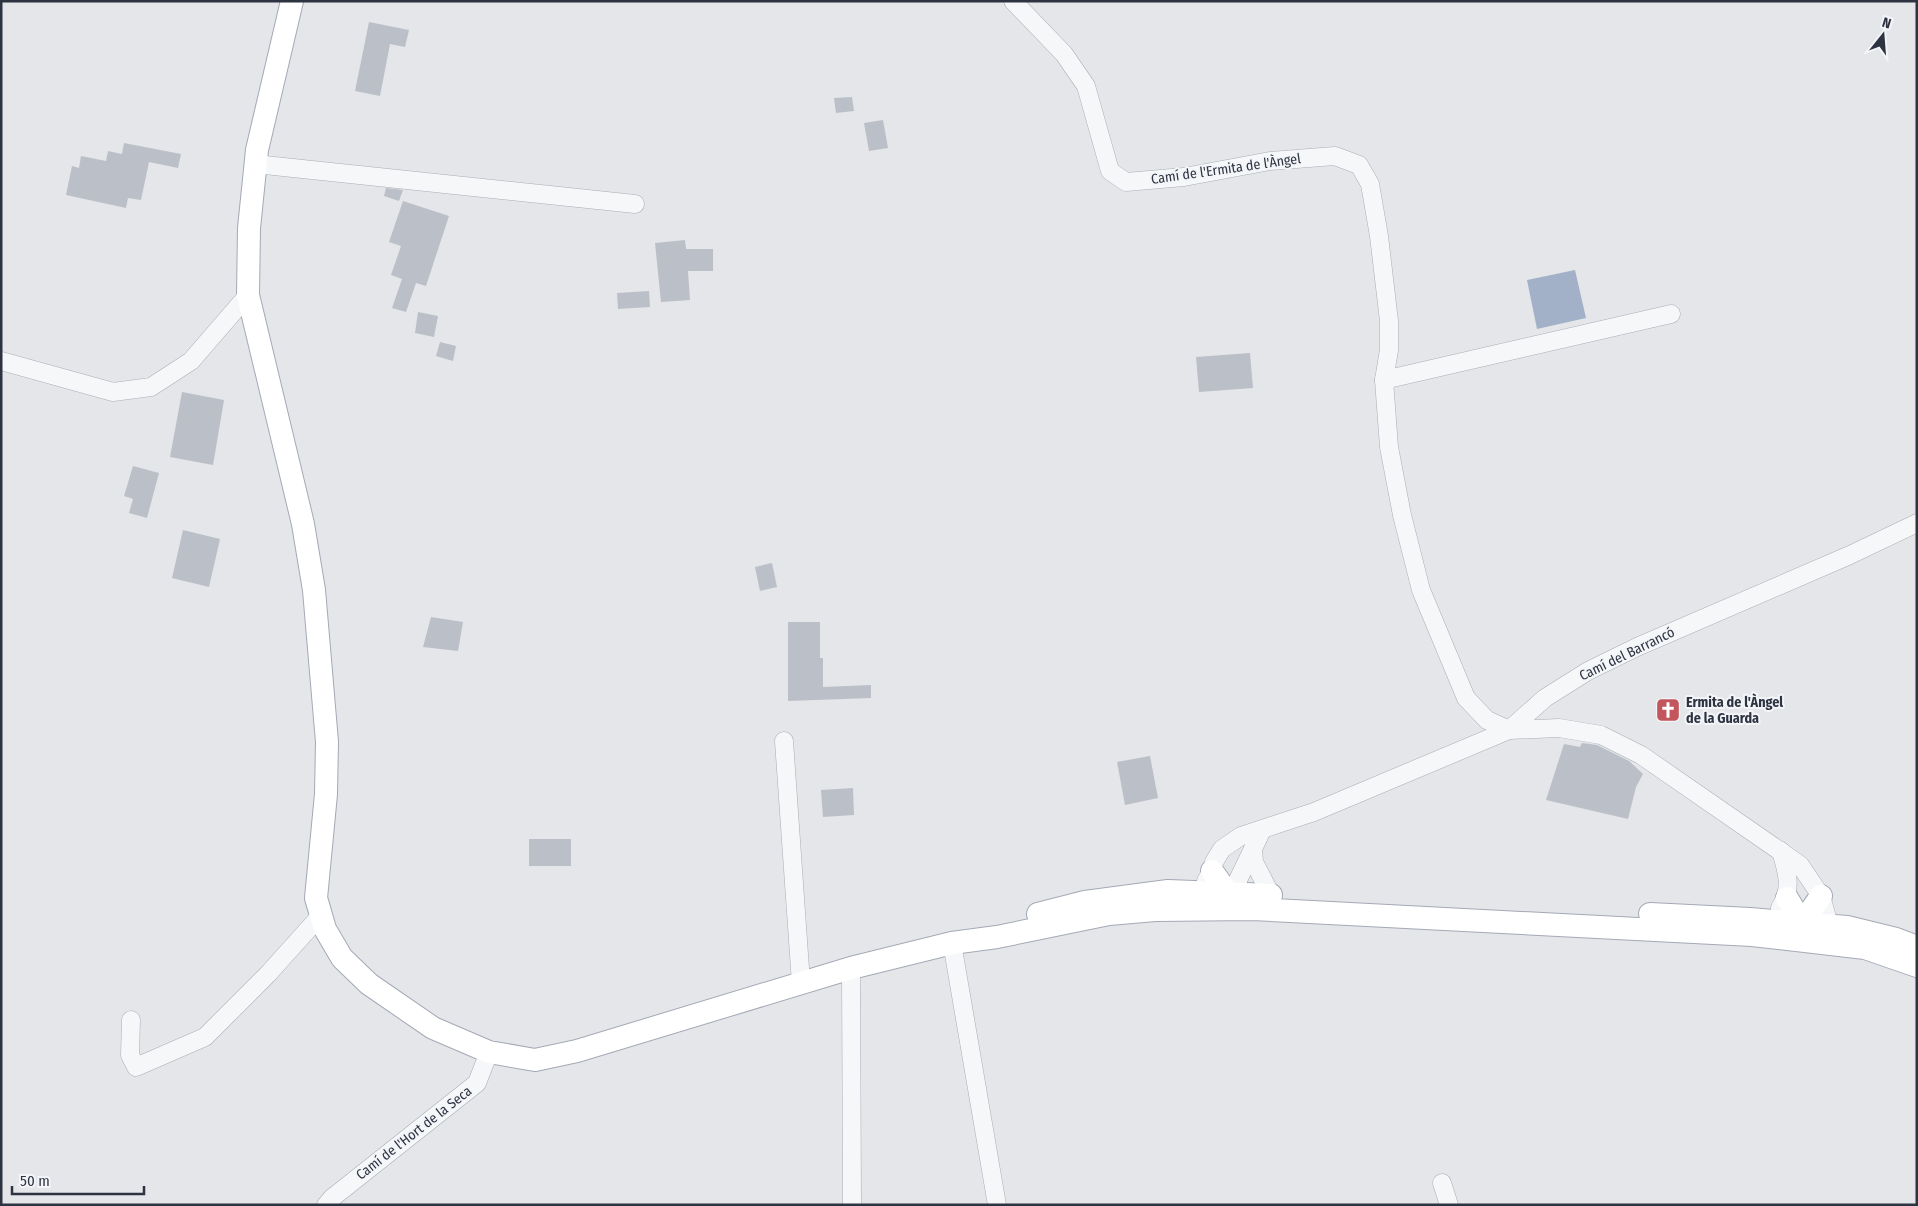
<svg xmlns="http://www.w3.org/2000/svg" width="1918" height="1206" viewBox="0 0 1918 1206" font-family="'Fira Sans Condensed',sans-serif">
  <rect width="100%" height="100%" fill="#e4e6ea"/>
  <polygon fill="#a2b1c7" points="1575,270 1586,318 1537,329 1527,280"/>
  <g fill="#bbbfc7">
    <polygon points="369,22 409,30 405,47 390,44 380,96 355,91"/>
    <polygon points="852,97 854,111 836,113 834,98"/>
    <polygon points="883,120 888,148 869,151 864,123"/>
    <polygon points="124,143 181,154 178,168 149,162 141,200 128,198 126,208 66,195 72,166 79,168 81,156 106,161 108,151 122,154"/>
    <polygon points="386,188 403,190 399,201 384,196"/>
    <polygon points="403,201 449,216 426,286 416,283 406,312 392,308 402,279 391,275 401,246 389,242"/>
    <polygon points="685,240 686,249 713,249 713,271 688,271 690,300 661,302 655,243"/>
    <polygon points="649,291 650,307 618,309 617,293"/>
    <polygon points="418,312 438,316 434,337 415,333"/>
    <polygon points="440,342 456,346 453,361 436,356"/>
    <polygon points="1250,353 1253,388 1199,392 1196,357"/>
    <polygon points="182,392 224,400 213,465 170,457"/>
    <polygon points="133,466 159,473 147,518 129,513 133,499 124,496"/>
    <polygon points="183,530 220,539 209,587 172,578"/>
    <polygon points="772,563 777,587 760,591 755,567"/>
    <polygon points="431,617 463,622 458,651 423,647"/>
    <polygon points="788,622 820,622 820,658 823,658 823,687 871,685 871,698 788,701"/>
    <polygon points="1582,743 1597,745 1629,761 1643,774 1636,787 1628,819 1546,800 1564,744 1580,747"/>
    <polygon points="1150,756 1158,798 1125,805 1117,762"/>
    <polygon points="853,788 854,815 823,817 821,790"/>
    <rect x="529" y="839" width="42" height="27"/>
  </g>
  <g fill="none" stroke-linecap="round" stroke-linejoin="round">
    <defs>
      <g id="minor">
        <polyline points="1013,1 1064,54 1086,86 1110,171 1126,182 1184,177 1270,161 1335,156 1359,165 1370,184 1379,236 1389,321 1389,350 1384,380 1389,447 1402,515 1421,590 1466,698 1487,720 1509,730 1559,728 1601,735 1641,755 1800,865 1821,896 1829,925"/>
        <polyline points="255,164 635,204"/>
        <polyline points="1,361 113,392 151,387 191,361 248,295"/>
        <polyline points="1384,380 1671,314"/>
        <polyline points="784,741 801,983"/>
        <polyline points="1262,830 1253,849 1254,862 1271,895"/>
        <polyline points="1206,881 1212,871 1214,862 1222,849 1241,836 1314,812 1509,730 1545,698 1588,671 1637,647 1850,555 1917,523"/>
        <polyline points="1237,882 1253,849"/>
        <path d="M1780 908C1793 888 1787 872 1781 851"/>
        <polyline points="952,943 997,1205"/>
        <polyline points="851,968 852,1205"/>
        <polyline points="131,1020 130,1055 136,1067 205,1037 268,974 321,915"/>
        <polyline points="1442,1183 1449,1205"/>
        <polyline points="326,1205 332,1198 477,1083 489,1052"/>
      </g>
      <g id="major">
        <polyline points="292,1 257,150 249,228 248,295 303,524 314,590 327,742 326,794 316,898 321,915 325,929 342,958 369,984 433,1028 489,1052 535,1060 577,1051 851,968 952,943 997,937 1109,914 1155,910 1253,909 1752,935 1865,948 1917,966"/>
        <polyline points="1212,871 1227,892 1236,898"/>
        <polyline points="1787,898 1802,923 1813,927"/>
        <polyline points="1038,914 1085,902 1168,891 1271,895"/>
        <polyline points="1650,914 1750,919 1847,927 1896,939 1917,947"/>
        <polyline points="1791,928 1802,923 1821,896"/>
      </g>
    </defs>
    <use href="#minor" stroke="#a9adb4" stroke-width="19"/>
    <use href="#major" stroke="#a4a9b5" stroke-width="24"/>
    <use href="#minor" stroke="#f6f7f9" stroke-width="18"/>
    <use href="#major" stroke="#fff" stroke-width="22"/>
  </g>
  <defs>
    <symbol id="church-square" viewBox="-11 -11 22 22"><rect x="-9" y="-9" width="18" height="18" rx="4" fill="#c2565c" stroke="#f3f5f8"/><path d="M-1.2-6h2.4v3.5h3.3v2.4h-3.3V6h-2.4V-.1h-3.3v-2.4h3.3Z" fill="#fff"/></symbol>
  </defs>
  <g fill-rule="evenodd">
    <use href="#church-square" x="1654" y="696" width="28" height="28"/>
  </g>
  <g text-anchor="middle" dominant-baseline="central" stroke-width="4" stroke-linejoin="round" paint-order="stroke">
    <g font-size="14" fill="#2d3341" stroke="#f3f5f8">
      <text transform="translate(1226 169) rotate(-8)">Camí de l'Ermita de l'Àngel</text>
      <text transform="translate(1627 654) rotate(-26)">Camí del Barrancó</text>
      <text transform="translate(414 1133) rotate(-38)">Camí de l'Hort de la Seca</text>
    </g>
    <g font-size="14" font-weight="bold" fill="#2d3341" stroke="#f3f5f8" text-anchor="start">
      <text x="1686" y="702">Ermita de l'Àngel<tspan x="1686" dy="16">de la Guarda</tspan></text>
    </g>
  </g>
  <rect width="1918" height="1206" fill="none" stroke="#2d3341" stroke-width="5"/>
  <g transform="translate(1883 35) rotate(17)" stroke="#f3f5f8" stroke-width="4" paint-order="stroke">
  <path d="M0-4L9 19L0 12L-9 19Z" fill="#2d3341"/>
  <text y="-8" font-size="14" font-weight="bold" text-anchor="middle" fill="#2d3341">N</text>
  </g>
  <path d="M12 1186v8h132v-8" fill="none" stroke="#2d3341" stroke-width="2.5"/>
  <text x="20" y="1186" font-size="15" fill="#2d3341" stroke="#f3f5f8" stroke-width="4" paint-order="stroke">50 m</text>
</svg>
